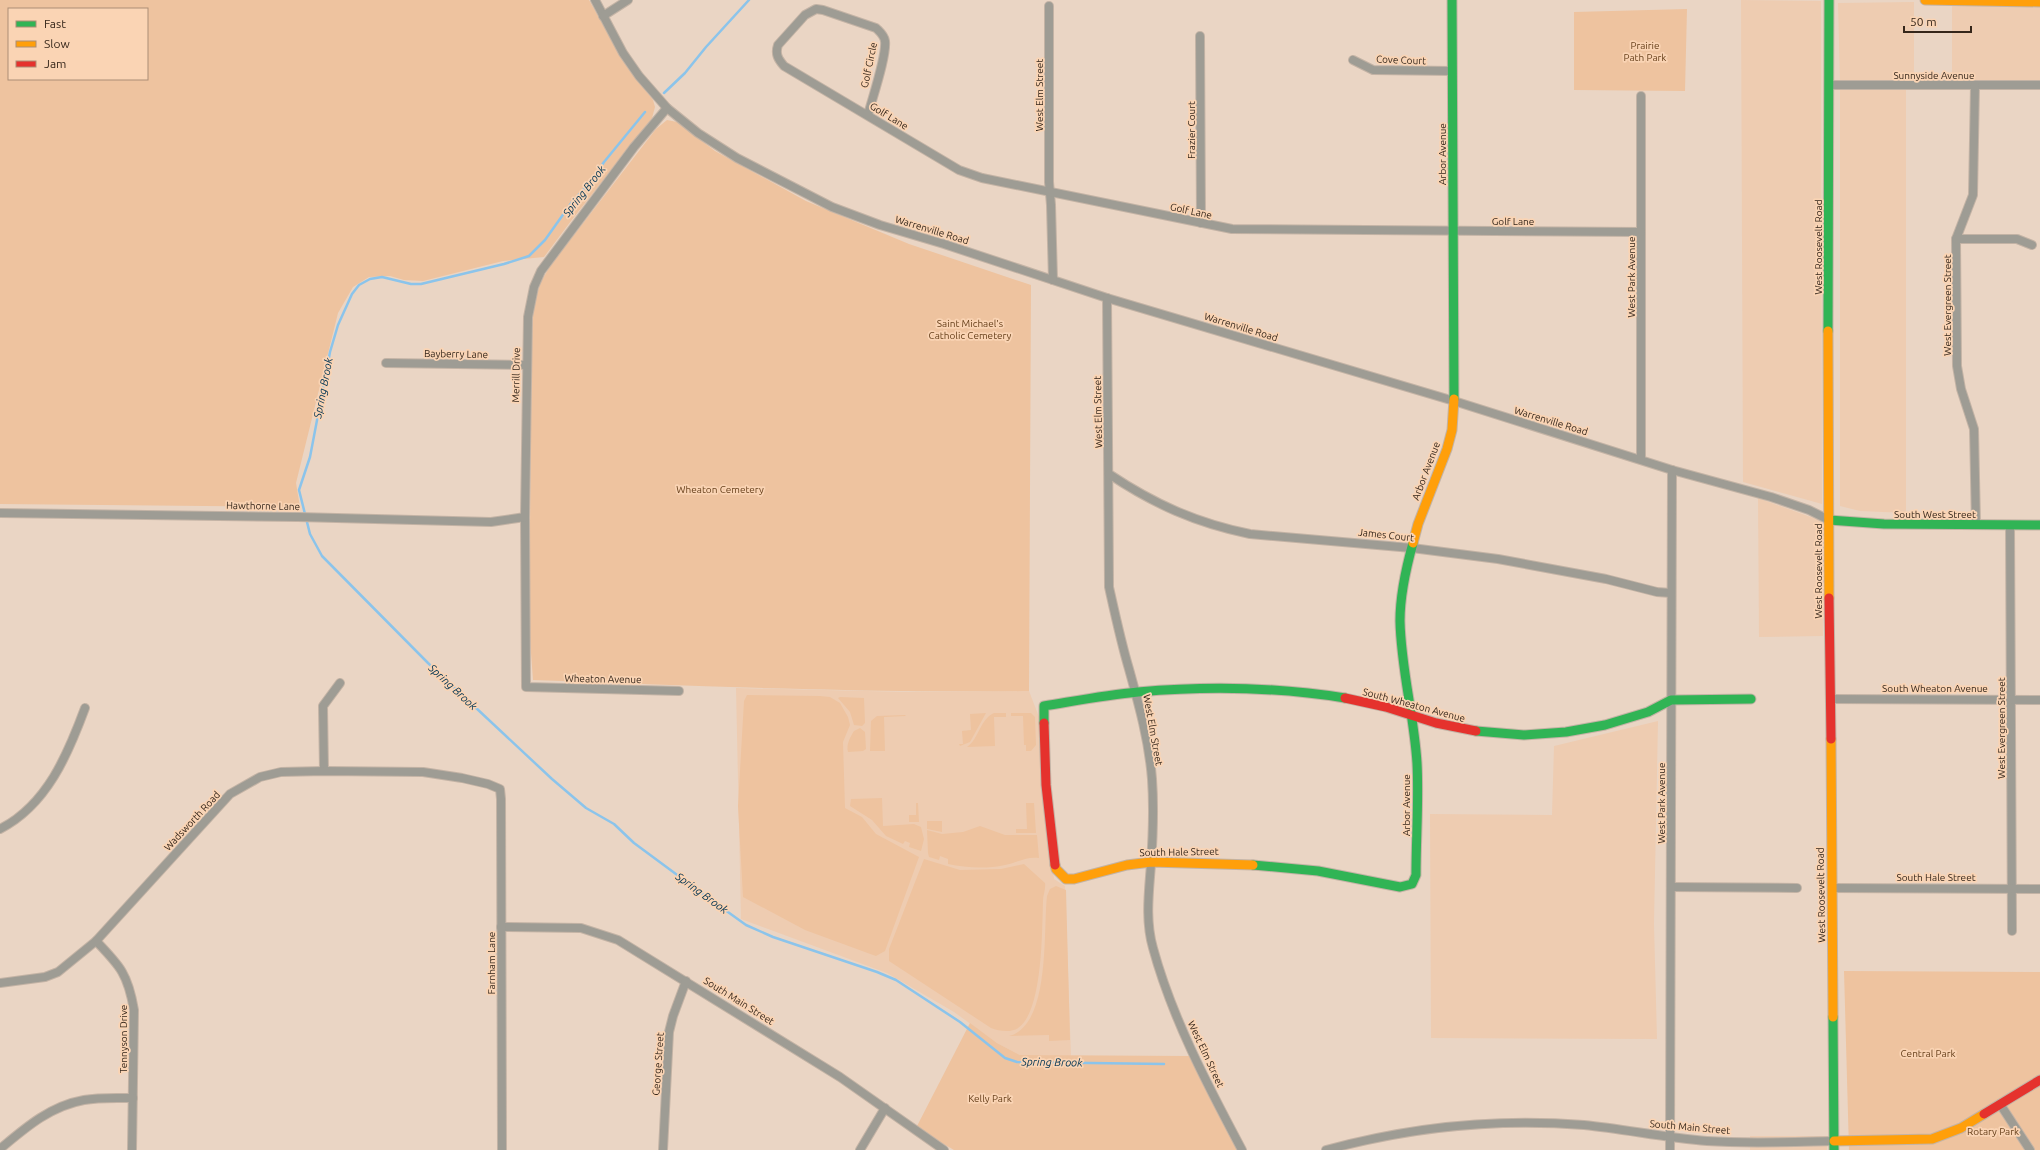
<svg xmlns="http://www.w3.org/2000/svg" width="2040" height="1150" viewBox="0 0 2040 1150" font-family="Ubuntu,sans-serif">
  <rect width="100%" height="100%" fill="#ead5c4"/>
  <g fill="#eeccb1">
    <polygon points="1741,0 1821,1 1822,504 1743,482"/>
    <polygon points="1914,2 1914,81 1840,81 1838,3"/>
    <polygon points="1952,4 2040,5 2040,82 1952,82"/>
    <polygon points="1840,88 1906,88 1906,513 1860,511 1840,506"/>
    <polygon points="1758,498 1822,521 1823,636 1759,637"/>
    <polygon points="736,688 909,692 1029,691 1039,717 1043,796 1054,879 1065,886 1071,1056 1020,1055 997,1043 954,1012 887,973 741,919"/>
    <polygon points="1658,721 1654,924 1657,1039 1431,1038 1430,814 1552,815 1554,746"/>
    <rect x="1750" y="1136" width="77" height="14"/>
  </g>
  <g fill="#eec39f" fill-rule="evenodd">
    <path d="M0 0H589L624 62 653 100 655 107 652 118 571 221 544 257 503 261 423 281 404 280 390 276 369 277 353 287 338 313 296 483 300 507 0 504ZM9 9H147V79H9Z"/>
    <polygon points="1687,9 1685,91 1574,90 1574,12"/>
    <path d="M667 120 677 122 715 151 806 201 909 244 1031 285 1029 691C863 693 698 686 533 680L529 626 532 324 535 300 541 282 550 266 656 129Z"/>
    <polygon points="747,695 820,696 830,697 840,703 848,717 850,725 843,742 845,808 862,817 876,834 919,857 885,951 876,956 873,955 805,930 743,897 738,806 744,701"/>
    <polygon points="840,697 864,698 865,723 862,726 854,725 850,712 838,698"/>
    <polygon points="986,713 970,742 960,746 959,744 963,744 962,731 971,730 970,714"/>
    <path d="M994 713H1006V717H994L995 746 967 747C979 739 980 719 994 713Z"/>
    <polygon points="1011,713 1031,713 1035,717 1036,745 1031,751 1026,751 1026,745 1024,745 1023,716 1011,716"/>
    <polygon points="905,715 906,716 884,717 885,751 870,751 871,721 877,716"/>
    <path d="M860 728 865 732 866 749 863 751 848 752C846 744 850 738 854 731Z"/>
    <polygon points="882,798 883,826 914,824 921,827 924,839 921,851 909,847 910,843 905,841 903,844 886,836 872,820 850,806 851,799"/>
    <polygon points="916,803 918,803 919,822 909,822 909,815 916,815"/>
    <polygon points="1026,803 1034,803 1036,833 1016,833 1016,829 1027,829"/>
    <polygon points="927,821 942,821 942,832 927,829"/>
    <path d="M980 826 1005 835H1037L1039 858C1027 856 1016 863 1005 865 987 869 966 868 948 864V859L940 856 939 860 929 857 928 853 927 830 942 834 963 832Z"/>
    <path d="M924 859 960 870 1001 869 1024 864 1045 883C1046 889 1043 895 1043 901 1042 929 1043 1012 1018 1028 1011 1033 999 1031 991 1028L889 961V949Z"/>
    <path d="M1056 886 1066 890 1070 1040 1049 1041V1035L1009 1036C1051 1025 1043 930 1047 896L1050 889Z"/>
    <polygon points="1844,971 2040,972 2040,1150 1849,1150"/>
    <polygon points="970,1023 997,1043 1020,1055 1189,1056 1237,1150 954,1150 916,1128"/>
  </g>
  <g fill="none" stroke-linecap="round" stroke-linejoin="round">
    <g stroke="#8bc4eb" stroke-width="2.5">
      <polyline points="664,93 685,73 706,47 749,0"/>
      <polyline points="645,112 604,162 592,180 572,202 545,240 529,256 504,264 421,284 411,284 382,277 370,279 359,285 352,294 338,325 330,352 310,457 299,490 310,534 322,556 428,663 552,779 586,808 614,824 634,843 707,897 746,925 773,937 877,972 896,980 960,1022 1005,1058 1017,1062 1164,1064"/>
    </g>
    <defs>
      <g id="street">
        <polyline points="595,0 623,53 639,76 667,108 698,133 737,158 832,207 880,225 944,244 1107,298 1454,401 1672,470 1771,497 1809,510 1829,520"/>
        <polyline points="1049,6 1049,182 1051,205 1053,280"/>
        <polyline points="603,16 628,0"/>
        <polyline points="1200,36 1201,223"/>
        <polyline points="1353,60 1373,70 1452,71"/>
        <polyline points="1829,85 2040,85"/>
        <polyline points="1975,85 1973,195 1956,239 1957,366 1961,389 1974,429 1976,525"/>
        <polyline points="1641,96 1641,459"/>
        <polyline points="667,108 634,147 541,271 534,287 528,317 525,517 526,687 679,691"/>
        <path d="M868 115C872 99 887 55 885 41 884 35 880 32 876 28L823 10 816 9 805 15 778 45C775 54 778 59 784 66L959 170 982 178 1232 229 1641 232"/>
        <polyline points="1956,239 2017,239 2032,245"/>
        <path d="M1107 298 1109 587C1115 614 1121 642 1129 669 1139 705 1149 741 1152 779 1154 807 1153 835 1151 864 1149 892 1145 920 1153 948 1172 1018 1208 1086 1242 1150"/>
        <polyline points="386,363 526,365"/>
        <path d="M1109 474C1154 504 1196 523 1250 534L1412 548 1498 559 1606 579 1657 592 1671 593"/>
        <polyline points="0,513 298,517 491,522 525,517"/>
        <polyline points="2010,525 2012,931"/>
        <polyline points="1830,699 2040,700"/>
        <polyline points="324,771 323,706 340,683"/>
        <path d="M0 829C47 805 68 754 85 708"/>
        <polyline points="1671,887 1797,888"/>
        <polyline points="1832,888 2040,889"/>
        <polyline points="501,927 581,928 618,940 840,1077 944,1150"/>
        <path d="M96 941C120 966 128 974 134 1010L132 1150"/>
        <polyline points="0,983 45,977 58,972 96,941 230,794 260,777 281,772 324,771 423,772 462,778 488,784 500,789 501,799 502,1150"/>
        <polyline points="2000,1104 2030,1150"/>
        <path d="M0 1149C25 1128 50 1106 84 1100 100 1097 116 1098 133 1098"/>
        <polyline points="663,1150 669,1032 673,1016 686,981"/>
        <polyline points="860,1150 885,1108"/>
        <path d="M1326 1150C1410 1127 1497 1118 1584 1125 1625 1129 1666 1138 1707 1141 1749 1144 1792 1142 1834 1141"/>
        <polyline points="1670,1150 1672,470"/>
      </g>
      <g id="fast">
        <polyline points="1452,0 1454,399"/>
        <polyline points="1828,331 1829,0"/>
        <polyline points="1829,520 1884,524 2040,525"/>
        <path d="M1044 723V706C1075 701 1106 695 1138 692 1207 686 1277 687 1345 698"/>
        <polyline points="1476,731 1524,735 1566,732 1605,725 1648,712 1671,700 1751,699"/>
        <path d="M1253 865 1318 871 1400 887 1412 884 1416 875C1416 838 1419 800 1417 763 1414 715 1401 669 1400 621 1400 595 1406 568 1413 543"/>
        <polyline points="1833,1017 1834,1150"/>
      </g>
      <g id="slow">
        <polyline points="1925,0 2040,2"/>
        <polyline points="1828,331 1829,598"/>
        <polyline points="1413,543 1418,524 1447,449 1452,430 1454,399"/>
        <polyline points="1831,739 1833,1017"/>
        <polyline points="1055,865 1056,869 1066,879 1074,879 1127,865 1151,862 1253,865"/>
        <polyline points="1834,1141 1932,1139 1961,1128 1984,1114"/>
      </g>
      <g id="jam">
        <polyline points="1829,598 1831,739"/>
        <polyline points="1345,698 1386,707 1436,723 1476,731"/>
        <polyline points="1044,723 1046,785 1055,865"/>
        <polyline points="1984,1114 2040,1080"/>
      </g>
    </defs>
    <use href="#street" stroke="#c3b3a5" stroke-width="10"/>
    <use href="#fast" stroke="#c3b3a5" stroke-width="11"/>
    <use href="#slow" stroke="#c3b3a5" stroke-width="11"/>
    <use href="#jam" stroke="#c3b3a5" stroke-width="11"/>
    <use href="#street" stroke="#9e9c94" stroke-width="8"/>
    <use href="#fast" stroke="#30b455" stroke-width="9"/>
    <use href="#slow" stroke="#ff9f0a" stroke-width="9"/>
    <use href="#jam" stroke="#e5322d" stroke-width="9"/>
  </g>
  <g text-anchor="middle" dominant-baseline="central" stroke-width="3.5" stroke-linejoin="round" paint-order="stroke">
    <g font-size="10" fill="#653e19" stroke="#fad4b4">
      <text x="1645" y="45">Prairie<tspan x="1645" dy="12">Path Park</tspan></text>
      <text x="970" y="323">Saint Michael's<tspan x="970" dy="12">Catholic Cemetery</tspan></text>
      <text x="720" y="489">Wheaton Cemetery</text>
      <text x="1928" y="1053">Central Park</text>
      <text x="990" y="1098">Kelly Park</text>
      <text x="1993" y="1131">Rotary Park</text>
    </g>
    <g font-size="10" fill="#35261a" stroke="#fad4b4">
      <text transform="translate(1401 60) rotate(2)">Cove Court</text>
      <text transform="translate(869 65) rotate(-78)">Golf Circle</text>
      <text x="1934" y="75">Sunnyside Avenue</text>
      <text transform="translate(1039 95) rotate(-90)">West Elm Street</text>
      <text transform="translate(889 116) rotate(31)">Golf Lane</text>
      <text transform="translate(1191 130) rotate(-90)">Frazier Court</text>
      <text transform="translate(1442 154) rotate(-90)">Arbor Avenue</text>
      <text transform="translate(1191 211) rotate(12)">Golf Lane</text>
      <text x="1513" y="221">Golf Lane</text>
      <text transform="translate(932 230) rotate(17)">Warrenville Road</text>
      <text transform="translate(1818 247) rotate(-90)">West Roosevelt Road</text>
      <text transform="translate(1631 277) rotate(-90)">West Park Avenue</text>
      <text transform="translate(1947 305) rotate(-90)">West Evergreen Street</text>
      <text transform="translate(1241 327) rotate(17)">Warrenville Road</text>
      <text transform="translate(456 354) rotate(1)">Bayberry Lane</text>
      <text transform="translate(516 375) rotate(-89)">Merrill Drive</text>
      <text transform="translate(1098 412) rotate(-91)">West Elm Street</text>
      <text transform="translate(1551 421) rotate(17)">Warrenville Road</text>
      <text transform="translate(1426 471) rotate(-69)">Arbor Avenue</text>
      <text transform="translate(263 506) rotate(1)">Hawthorne Lane</text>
      <text x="1935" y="514">South West Street</text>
      <text transform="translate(1386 535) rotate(6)">James Court</text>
      <text transform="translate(1818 571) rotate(-90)">West Roosevelt Road</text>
      <text transform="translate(603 679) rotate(1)">Wheaton Avenue</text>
      <text x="1935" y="688">South Wheaton Avenue</text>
      <text transform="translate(1414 705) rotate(15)">South Wheaton Avenue</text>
      <text transform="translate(2001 728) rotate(-90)">West Evergreen Street</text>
      <text transform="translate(1153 730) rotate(80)">West Elm Street</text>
      <text transform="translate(1661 803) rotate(-90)">West Park Avenue</text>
      <text transform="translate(1406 805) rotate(-90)">Arbor Avenue</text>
      <text transform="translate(192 821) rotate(-47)">Wadsworth Road</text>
      <text transform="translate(1179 852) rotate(-1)">South Hale Street</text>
      <text x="1936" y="877">South Hale Street</text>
      <text transform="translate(1821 895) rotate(-91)">West Roosevelt Road</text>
      <text transform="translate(491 963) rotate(-90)">Farnham Lane</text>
      <text transform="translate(739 1001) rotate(32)">South Main Street</text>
      <text transform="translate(123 1039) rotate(-90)">Tennyson Drive</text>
      <text transform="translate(1206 1054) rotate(65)">West Elm Street</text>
      <text transform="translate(658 1064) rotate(-86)">George Street</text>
      <text transform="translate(1690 1127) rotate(5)">South Main Street</text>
    </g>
    <g font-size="11" font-style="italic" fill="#003453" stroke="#fad4b4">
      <text transform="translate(584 191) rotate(-52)">Spring Brook</text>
      <text transform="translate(323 388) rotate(-79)">Spring Brook</text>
      <text transform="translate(453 687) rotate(43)">Spring Brook</text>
      <text transform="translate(702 893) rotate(36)">Spring Brook</text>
      <text transform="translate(1052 1062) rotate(1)">Spring Brook</text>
    </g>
  </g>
  <rect x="8" y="8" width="140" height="72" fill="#fad4b4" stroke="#ab8e76"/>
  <rect x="16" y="21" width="20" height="6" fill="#30b455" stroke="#ab8e76"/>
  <text x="44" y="28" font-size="12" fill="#35261a">Fast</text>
  <rect x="16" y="41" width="20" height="6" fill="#ff9f0a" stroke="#ab8e76"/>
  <text x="44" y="48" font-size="12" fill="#35261a">Slow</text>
  <rect x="16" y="61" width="20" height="6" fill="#e5322d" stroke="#ab8e76"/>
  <text x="44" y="68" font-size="12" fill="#35261a">Jam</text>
  <path d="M1904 26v6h67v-6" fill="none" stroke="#35261a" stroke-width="2"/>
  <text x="1910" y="26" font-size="12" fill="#35261a" stroke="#fad4b4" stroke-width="3" paint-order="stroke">50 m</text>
</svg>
